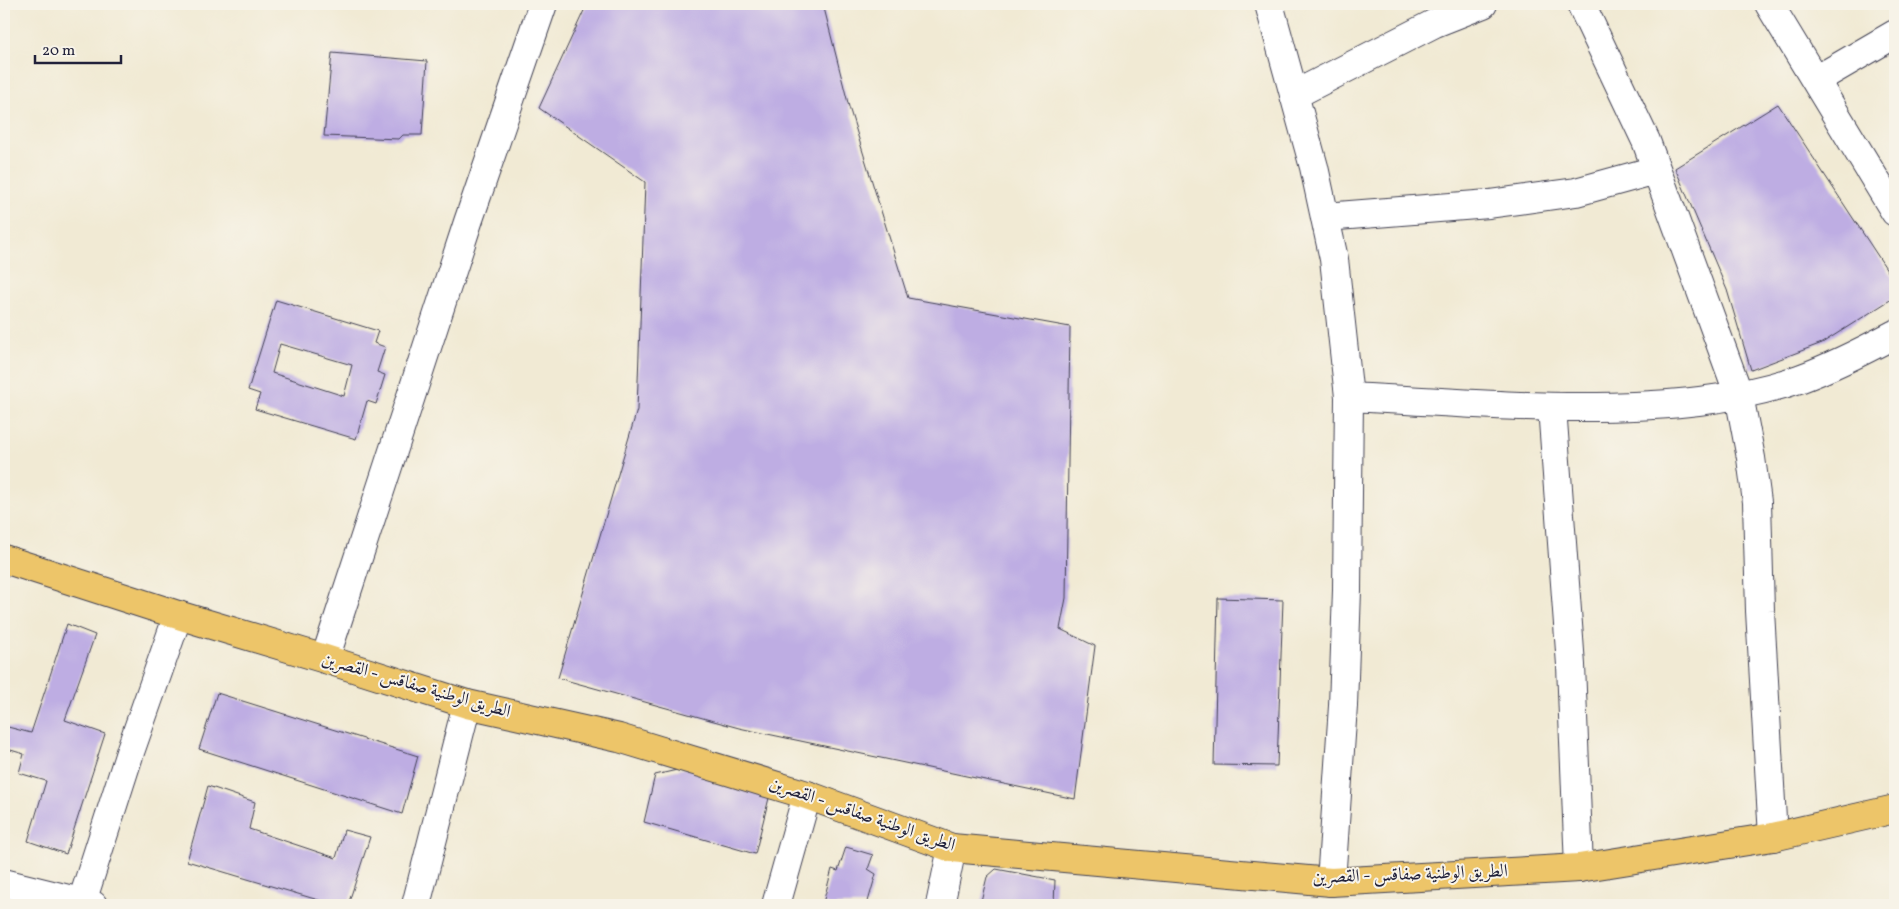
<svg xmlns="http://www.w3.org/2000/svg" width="1899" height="909" viewBox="0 0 1899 909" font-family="Vollkorn,Amiri,serif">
  <rect width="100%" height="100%" fill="#f7f3e8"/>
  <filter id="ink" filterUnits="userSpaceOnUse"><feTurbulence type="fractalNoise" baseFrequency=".02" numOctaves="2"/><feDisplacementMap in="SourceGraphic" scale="10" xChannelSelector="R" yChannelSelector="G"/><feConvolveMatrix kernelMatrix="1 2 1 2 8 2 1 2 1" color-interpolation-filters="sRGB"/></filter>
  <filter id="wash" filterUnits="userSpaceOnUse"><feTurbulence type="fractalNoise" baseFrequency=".0096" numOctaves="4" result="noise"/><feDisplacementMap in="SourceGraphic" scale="20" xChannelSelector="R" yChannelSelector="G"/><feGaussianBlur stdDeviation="1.12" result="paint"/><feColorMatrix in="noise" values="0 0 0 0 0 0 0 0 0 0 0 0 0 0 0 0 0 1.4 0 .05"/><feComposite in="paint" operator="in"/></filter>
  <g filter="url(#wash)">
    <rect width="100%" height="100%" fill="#f1ead4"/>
    <g id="blocks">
      <g fill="#beade3" fill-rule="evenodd">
        <polygon points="587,4 823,4 849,107 908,298 1070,327 1066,598 1060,629 1095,646 1075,799 739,728 558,678 637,410 645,182 539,108"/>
        <polygon points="332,53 427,61 422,135 403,135 399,139 324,136"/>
        <polygon points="1778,104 1895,282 1895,297 1822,343 1751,370 1727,290 1675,168"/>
        <path d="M276 300 378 331 374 343 385 347 377 372 385 375 376 404 367 401 356 439 255 409 260 394 248 390ZM280 344 352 365 344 396 272 373Z"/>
        <polygon points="1218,598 1283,600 1277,766 1214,765"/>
        <polygon points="67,624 95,635 65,720 105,734 66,854 28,841 46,781 19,773 24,754 4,748 4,726 31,733"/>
        <polygon points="217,693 418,756 402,814 199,749"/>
        <polygon points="686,768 770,794 755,854 644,822 655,775"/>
        <polygon points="208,786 255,802 249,829 336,858 344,830 370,837 348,905 335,905 187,861"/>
        <polygon points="846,847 873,855 868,869 876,874 867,905 829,905 823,903 832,869 838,871"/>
        <polygon points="996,869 1055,880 1054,905 980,905 987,877"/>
      </g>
    </g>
  </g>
  <g filter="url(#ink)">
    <use href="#blocks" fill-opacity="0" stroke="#414052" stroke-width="1"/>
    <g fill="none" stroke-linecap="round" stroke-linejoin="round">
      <defs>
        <g id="minor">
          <polyline points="1269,4 1314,167 1334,259 1349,397 1347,590 1343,706 1331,882"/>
          <polyline points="1581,4 1646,141 1739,395 1751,458 1757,502 1760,611 1773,837"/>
          <polyline points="1769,4 1895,212"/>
          <polyline points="1816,80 1895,34"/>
          <polyline points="1294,95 1435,23 1483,4"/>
          <polyline points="1325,217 1489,204 1576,192 1656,170"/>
          <path d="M1349 397C1432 401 1515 408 1598 407 1666 406 1735 401 1799 379 1832 367 1865 350 1895 334"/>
          <polyline points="1552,407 1571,665 1579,868"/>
          <polyline points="325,659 468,222 543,4"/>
          <polyline points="4,883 93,905"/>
          <polyline points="81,905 131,749 178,615"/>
          <polyline points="416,905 467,704"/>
          <polyline points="776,905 807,795"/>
          <polyline points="940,905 952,848"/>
        </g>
        <polyline id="primary" points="4,559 178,615 325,659 467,704 619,738 807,795 952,848 1331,882 1579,868 1773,837 1895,809"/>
      </defs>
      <use href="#minor" stroke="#414052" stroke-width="30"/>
      <use href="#primary" stroke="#414052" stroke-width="30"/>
      <use href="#minor" stroke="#fff" stroke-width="28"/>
      <use href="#primary" stroke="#edc569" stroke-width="28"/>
    </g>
  </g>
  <g text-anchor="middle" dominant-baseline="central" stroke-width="4" stroke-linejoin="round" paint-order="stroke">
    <g font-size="18" fill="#22223b" stroke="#f7f3e8">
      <text transform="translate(416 686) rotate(16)">الطريق الوطنية صفاقس - القصرين</text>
      <text transform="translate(862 815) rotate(19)">الطريق الوطنية صفاقس - القصرين</text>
      <text transform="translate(1410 875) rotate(-2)">الطريق الوطنية صفاقس - القصرين</text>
    </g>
  </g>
  <rect width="1899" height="909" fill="none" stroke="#f7f3e8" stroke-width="20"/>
  <path d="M35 55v8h86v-8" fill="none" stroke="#22223b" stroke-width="2.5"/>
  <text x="42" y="55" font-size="15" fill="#22223b" stroke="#f7f3e8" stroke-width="4" paint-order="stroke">20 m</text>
</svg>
